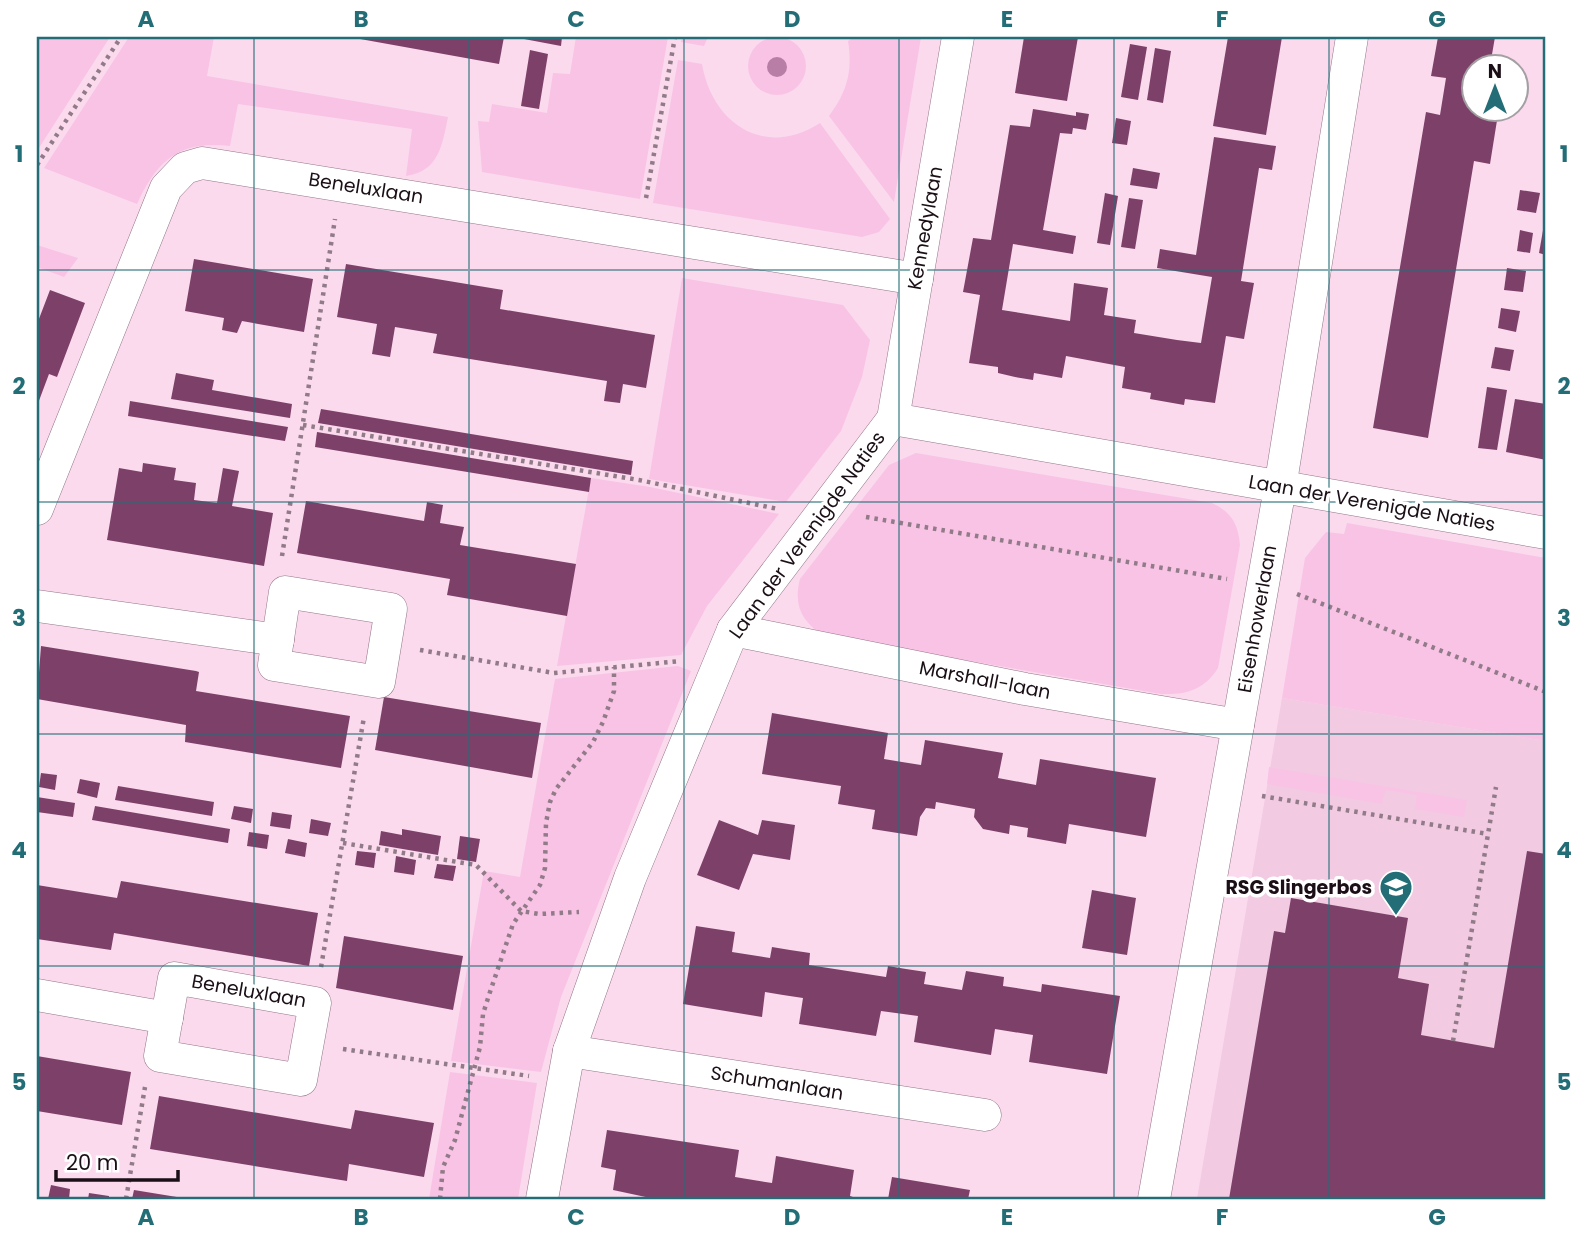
<svg xmlns="http://www.w3.org/2000/svg" width="1583" height="1236" viewBox="0 0 1583 1236" font-family="Poppins,sans-serif">
  <rect width="100%" height="100%" fill="#fbdaee"/>
  <polygon fill="#f2cae2" points="1282,698 1546,741 1546,1199 1197,1199"/>
  <g fill="#f9c3e5">
    <circle cx="777" cy="66" r="29"/>
    <polygon points="37,37 110,37 37,151"/>
    <path d="M129 37H214L207 76 448 117C442 146 439 171 406 176L412 129 238 104 230 146C180 140 157 160 137 204L44 168Z"/>
    <polygon points="576,37 668,37 640,199 482,172 478,121 489,122 492,104 547,113 553,73 570,74"/>
    <polygon points="682,37 708,37 704,46 681,42"/>
    <path d="M854 37H921L894 202 829 116C847 92 853 71 848 41Z"/>
    <path d="M678 60 702 64C712 123 764 159 820 123L890 219 879 232 862 237 653 203Z"/>
    <polygon points="37,245 78,258 64,277 37,267"/>
    <polygon points="682,278 843,305 870,340 862,377 841,431 786,502 649,479"/>
    <path d="M916 453 1212 503C1231 512 1238 523 1240 545L1218 668C1204 690 1186 695 1161 694L825 636C802 623 793 605 800 579L889 465Z"/>
    <polygon points="591,478 650,487 779,514 707,606 681,655 557,666"/>
    <polygon points="1347,523 1546,558 1546,741 1282,698 1305,558 1326,532 1344,534"/>
    <polygon points="678,666 691,671 561,997 541,1072 451,1061 484,871 520,877 555,679"/>
    <polygon points="1269,767 1467,800 1464,817 1415,809 1417,795 1385,790 1382,804 1267,784"/>
    <polygon points="450,1072 537,1083 518,1199 429,1199"/>
  </g>
  <g fill="#7d4169">
    <polygon points="349,37 504,37 499,64"/>
    <polygon points="525,37 562,37 561,46 524,39"/>
    <polygon points="1024,37 1078,37 1067,101 1015,93"/>
    <polygon points="1228,37 1282,37 1266,135 1213,126"/>
    <polygon points="1438,37 1495,37 1490,66 1474,66 1474,108 1499,108 1490,164 1474,161 1428,438 1373,428 1426,112 1440,115 1446,78 1431,76"/>
    <polygon points="1130,44 1147,47 1138,100 1121,97"/>
    <polygon points="1155,48 1171,51 1163,103 1147,100"/>
    <polygon points="530,50 548,54 539,109 521,106"/>
    <polygon points="1033,109 1076,116 1076,112 1089,114 1086,130 1073,128 1072,134 1060,133 1043,230 1076,236 1073,254 1013,244 1002,310 1070,321 1074,283 1108,288 1104,315 1136,320 1134,333 1177,340 1201,343 1212,277 1157,268 1160,249 1196,255 1214,137 1276,146 1272,170 1259,168 1241,281 1254,283 1244,339 1226,336 1215,403 1185,399 1184,405 1150,399 1151,393 1122,388 1125,367 1066,356 1062,378 1034,373 1033,380 1015,377 998,373 998,367 969,363 980,295 963,292 973,238 991,240 1010,125 1030,127"/>
    <polygon points="1116,118 1131,121 1127,145 1112,143"/>
    <polygon points="1133,168 1160,173 1157,189 1130,185"/>
    <polygon points="1520,190 1540,193 1536,213 1517,210"/>
    <polygon points="1105,193 1118,196 1110,245 1097,243"/>
    <polygon points="1129,198 1143,200 1135,249 1121,247"/>
    <polygon points="1545,219 1546,219 1546,255 1539,253"/>
    <polygon points="1520,230 1533,233 1530,253 1517,251"/>
    <polygon points="194,259 313,279 304,332 242,321 237,333 222,330 224,318 185,311"/>
    <polygon points="346,264 503,290 500,309 655,335 646,388 623,384 620,403 604,401 607,381 433,353 437,334 395,327 390,357 372,354 377,324 337,317"/>
    <polygon points="1507,268 1526,271 1523,292 1504,290"/>
    <polygon points="50,290 85,303 57,377 49,374 37,406 37,324"/>
    <polygon points="1501,308 1520,311 1516,332 1498,328"/>
    <polygon points="1495,347 1514,350 1510,371 1491,368"/>
    <polygon points="176,373 214,380 212,390 292,404 290,418 171,399"/>
    <polygon points="1487,387 1507,390 1497,450 1478,448"/>
    <polygon points="1515,399 1546,404 1546,460 1506,452"/>
    <polygon points="130,401 288,427 285,441 128,416"/>
    <polygon points="321,409 633,461 631,475 318,423"/>
    <polygon points="317,432 591,478 589,492 315,447"/>
    <polygon points="143,463 176,468 174,480 196,483 194,500 217,503 223,468 239,471 232,506 273,513 264,566 107,540 119,468 142,472"/>
    <polygon points="306,501 424,521 427,502 443,505 440,523 464,527 460,545 576,564 567,616 447,595 450,579 297,553"/>
    <polygon points="41,646 196,671 199,672 196,691 350,716 341,768 185,742 186,725 37,699"/>
    <polygon points="384,697 541,723 532,778 375,750"/>
    <polygon points="772,713 888,733 884,759 902,762 921,765 925,740 1003,753 998,778 1036,785 1040,759 1156,778 1146,837 1069,824 1066,844 1027,837 1028,828 1010,825 1009,834 983,829 974,817 975,809 936,802 935,809 926,808 920,817 917,836 872,829 875,810 838,804 841,786 762,774"/>
    <polygon points="41,773 57,775 55,790 39,787"/>
    <polygon points="80,779 100,783 97,798 77,793"/>
    <polygon points="118,786 214,802 212,816 115,800"/>
    <polygon points="37,797 75,803 73,817 37,812"/>
    <polygon points="95,806 230,829 228,843 92,820"/>
    <polygon points="234,806 253,809 251,823 231,819"/>
    <polygon points="272,812 292,815 290,829 270,826"/>
    <polygon points="311,819 331,823 328,836 309,833"/>
    <polygon points="719,820 758,835 762,820 795,825 790,860 753,854 739,890 697,875"/>
    <polygon points="402,829 441,836 438,855 379,845 381,831 402,835"/>
    <polygon points="249,832 269,835 267,849 247,846"/>
    <polygon points="460,836 480,839 476,862 457,859"/>
    <polygon points="288,839 307,843 305,857 285,853"/>
    <polygon points="357,851 376,853 374,868 355,865"/>
    <polygon points="1527,851 1546,854 1546,1199 1229,1199 1274,931 1285,933 1291,898 1408,918 1398,978 1429,984 1421,1035 1494,1048"/>
    <polygon points="396,856 416,860 414,875 394,872"/>
    <polygon points="437,864 456,866 453,881 434,878"/>
    <polygon points="121,881 318,913 309,966 114,933 111,950 37,939 37,885 117,898"/>
    <polygon points="1092,890 1136,898 1127,955 1082,948"/>
    <polygon points="696,926 735,932 732,952 770,958 772,947 790,950 810,953 809,965 886,977 888,966 906,969 926,972 924,984 962,990 966,971 1004,977 1003,986 1041,992 1042,984 1120,996 1107,1074 1029,1062 1033,1035 995,1029 991,1055 914,1042 918,1016 881,1011 876,1036 799,1024 803,998 783,995 765,992 762,1017 683,1004"/>
    <polygon points="344,936 463,956 453,1010 336,988"/>
    <polygon points="37,1056 131,1072 122,1125 37,1111"/>
    <polygon points="159,1096 351,1129 355,1110 434,1123 424,1177 349,1164 347,1181 150,1149"/>
    <polygon points="607,1130 739,1150 735,1177 772,1183 776,1156 854,1170 850,1196 859,1199 655,1199 613,1190 616,1170 601,1167"/>
    <polygon points="892,1177 970,1190 968,1199 888,1199"/>
    <polygon points="51,1185 70,1189 69,1199 48,1199"/>
    <polygon points="134,1190 183,1198 182,1199 132,1199"/>
    <polygon points="89,1193 109,1196 109,1199 88,1199"/>
  </g>
  <g fill="none" stroke-linecap="round" stroke-linejoin="round">
    <defs>
      <g id="street">
        <polyline points="893,419 958,37"/>
        <polyline points="37,509 166,188 185,168 202,163 917,279"/>
        <polygon points="285,592 391,609 379,682 274,665"/>
        <polyline points="37,606 278,640"/>
        <polyline points="733,630 1025,689 1238,725"/>
        <polygon points="174,978 315,1003 301,1080 160,1056"/>
        <polyline points="37,995 167,1018"/>
        <polyline points="569,1051 985,1115"/>
        <polyline points="542,1199 569,1051 630,878 733,630 893,419 1546,533"/>
        <polyline points="1154,1199 1280,488 1352,37"/>
      </g>
    </defs>
    <use href="#street" stroke="#937688" stroke-width="33"/>
    <g stroke="#917b88" stroke-width="4.5" stroke-dasharray="3.5 5" stroke-linecap="butt">
      <polyline points="37,165 121,37"/>
      <polyline points="646,198 675,37"/>
      <polyline points="303,425 639,480 778,509"/>
      <polyline points="866,517 1227,579"/>
      <polyline points="282,556 335,219"/>
      <polyline points="1297,594 1546,692"/>
      <polyline points="420,650 554,673 681,661"/>
      <polyline points="1262,796 1488,834"/>
      <polyline points="343,843 476,865 521,911 539,914 579,912"/>
      <polyline points="321,967 364,717"/>
      <polyline points="1453,1041 1496,787"/>
      <polyline points="343,1049 529,1076"/>
      <polyline points="126,1199 145,1087"/>
      <polyline points="440,1199 443,1167 455,1140 480,1047 483,1014 489,995 513,924 540,885 545,868 546,823 550,802 556,789 593,742 603,722 614,691 614,667"/>
    </g>
    <use href="#street" stroke="#fff" stroke-width="32"/>
  </g>
  <circle fill="#b87ea5" cx="777" cy="67" r="10"/>
  <path fill="none" stroke="#236d77" stroke-width="2" stroke-opacity="0.55" d="M254 37V1199M469 37V1199M684 37V1199M899 37V1199M1114 37V1199M1329 37V1199M37 270H1546M37 502H1546M37 734H1546M37 966H1546"/>
  <defs>
    <symbol id="school-pin" viewBox="-11 -11 22 30"><path d="M0 17L-7.5 6A9.5 9.5 0 1 1 7.5 6Z" fill="#236d77" stroke="#fff"/><path d="M0-5L7-2L0 1L-7-2ZM-4 1L0 2.5L4 1V4Q0 6-4 4Z" fill="#fff"/></symbol>
  </defs>
  <g fill-rule="evenodd">
    <use href="#school-pin" x="1377" y="868" width="38" height="52"/>
  </g>
  <g text-anchor="middle" dominant-baseline="central" stroke-width="7" stroke-linejoin="round" paint-order="stroke">
    <g font-size="19" fill="#1a0f16" stroke="#fff">
      <text transform="translate(366 188) rotate(9)">Beneluxlaan</text>
      <text transform="translate(925 228) rotate(-80)">Kennedylaan</text>
      <text transform="translate(1372 503) rotate(10)">Laan der Verenigde Naties</text>
      <text transform="translate(807 535) rotate(-54)">Laan der Verenigde Naties</text>
      <text transform="translate(1257 619) rotate(-80)">Eisenhowerlaan</text>
      <text transform="translate(985 680) rotate(11)">Marshall-laan</text>
      <text transform="translate(249 991) rotate(10)">Beneluxlaan</text>
      <text transform="translate(777 1083) rotate(9)">Schumanlaan</text>
    </g>
    <g font-size="19" font-weight="bold" fill="#1a0f16" stroke="#fff" text-anchor="end">
      <text x="1372" y="887">RSG Slingerbos</text>
    </g>
  </g>
  <rect width="1583" height="1236" fill="none" stroke="#ffffff" stroke-width="77"/>
  <g transform="translate(1495 88)"><circle r="33" fill="#ffffff" stroke="#a39fa2" stroke-width="2"/>
  <path d="M0-5L12 26L0 18L-12 26Z" fill="#236d77"/>
  <text y="-10" font-size="19" font-weight="bold" text-anchor="middle" fill="#1a0f16">N</text>
  </g>
  <path d="M56 1170v10h122v-10" fill="none" stroke="#1a0f16" stroke-width="3.5"/>
  <text x="66" y="1170" font-size="21" fill="#1a0f16" stroke="#ffffff" stroke-width="5" paint-order="stroke">20 m</text>
  <rect x="38" y="38" width="1506" height="1160" fill="none" stroke="#236d77" stroke-width="2.5"/>
  <g font-size="23" text-anchor="middle" font-weight="bold" fill="#236d77">
    <text x="146" y="27">A</text>
    <text x="361" y="27">B</text>
    <text x="576" y="27">C</text>
    <text x="792" y="27">D</text>
    <text x="1007" y="27">E</text>
    <text x="1222" y="27">F</text>
    <text x="1437" y="27">G</text>
    <text x="19" y="162">1</text>
    <text x="1564" y="162">1</text>
    <text x="19" y="394">2</text>
    <text x="1564" y="394">2</text>
    <text x="19" y="626">3</text>
    <text x="1564" y="626">3</text>
    <text x="19" y="858">4</text>
    <text x="1564" y="858">4</text>
    <text x="19" y="1090">5</text>
    <text x="1564" y="1090">5</text>
    <text x="146" y="1225">A</text>
    <text x="361" y="1225">B</text>
    <text x="576" y="1225">C</text>
    <text x="792" y="1225">D</text>
    <text x="1007" y="1225">E</text>
    <text x="1222" y="1225">F</text>
    <text x="1437" y="1225">G</text>
  </g>
</svg>
